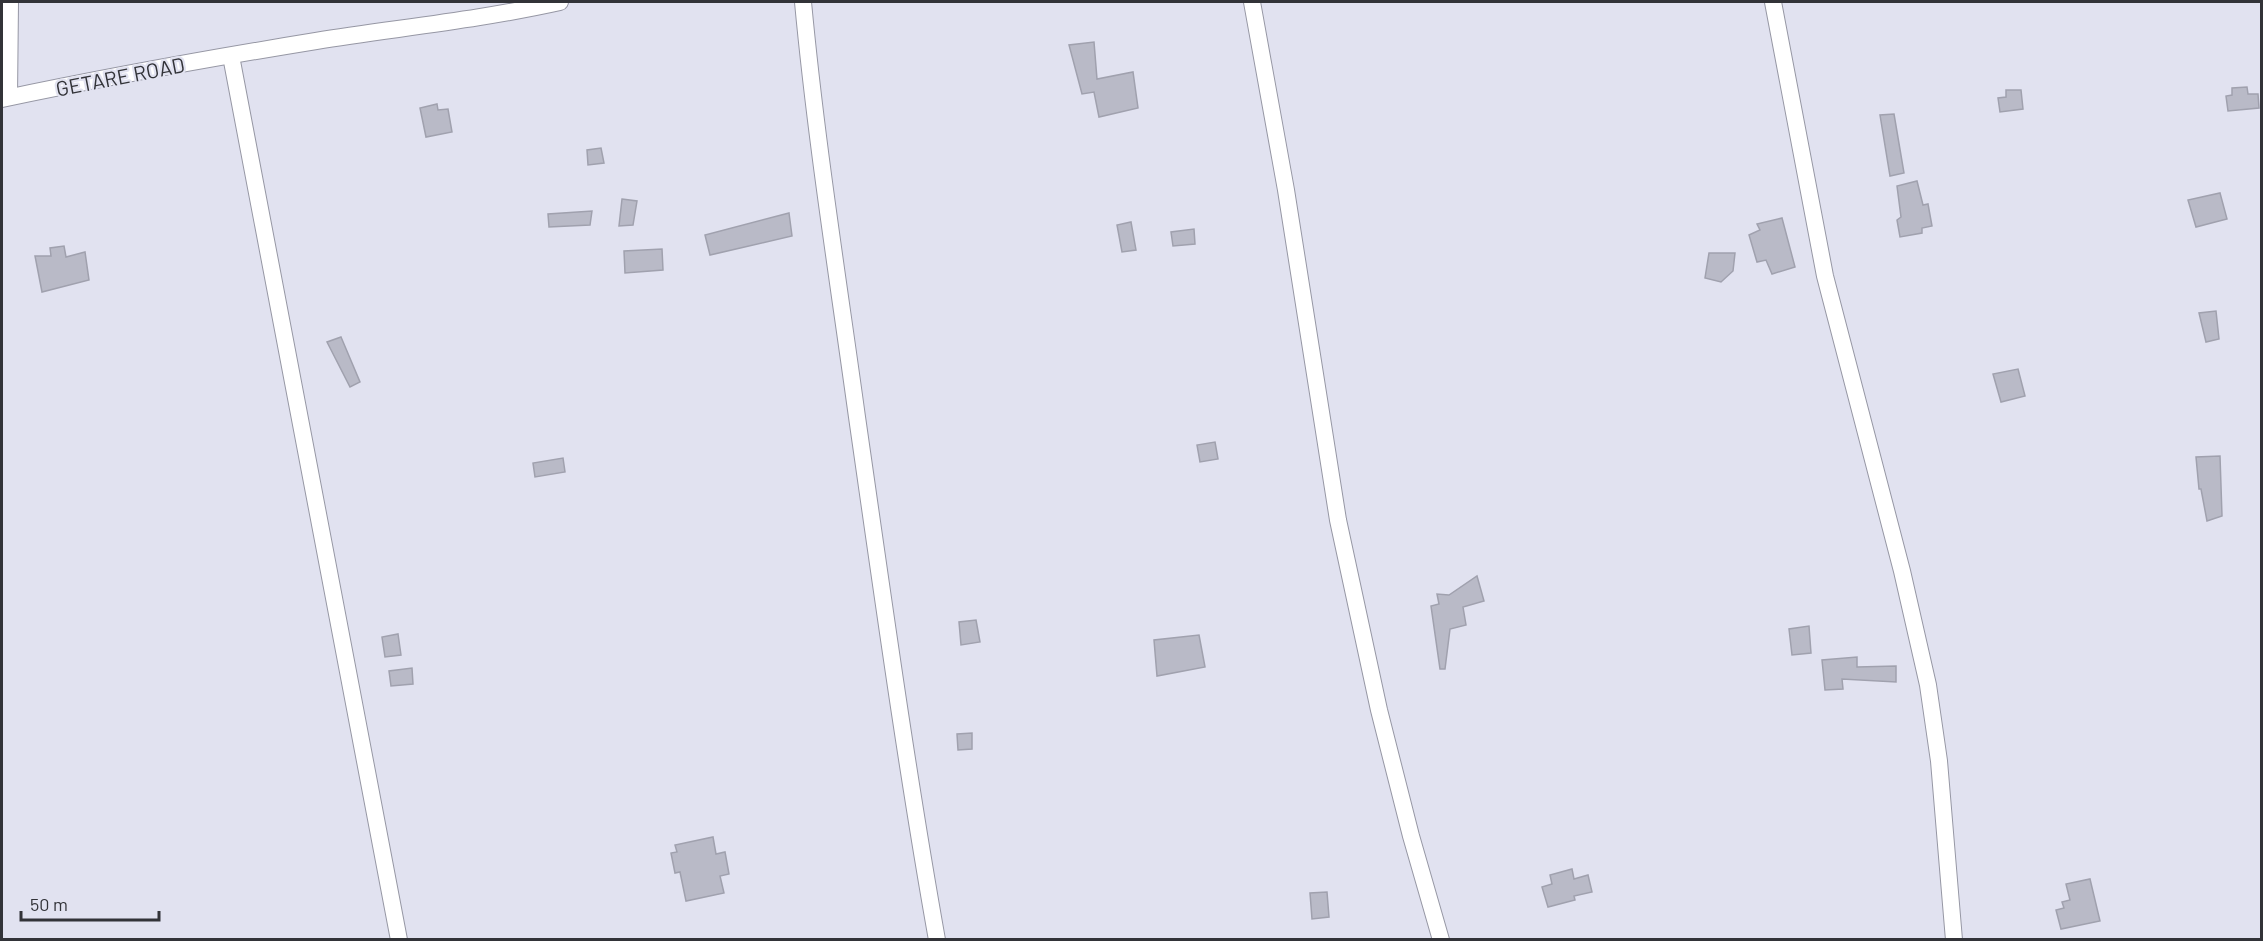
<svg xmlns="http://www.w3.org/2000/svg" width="2263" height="941" viewBox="0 0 2263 941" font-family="Barlow,sans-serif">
  <rect width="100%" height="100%" fill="#e1e2f0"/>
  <g fill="#b9bac7" stroke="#a0a1ae" stroke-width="1.5">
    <polygon points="1094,42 1097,79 1133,72 1138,108 1099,117 1094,92 1082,94 1069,45"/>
    <polygon points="2247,87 2248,94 2258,94 2259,108 2228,111 2226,96 2232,95 2232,88"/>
    <polygon points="2006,90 2021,90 2023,109 2000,112 1998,98 2006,97"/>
    <polygon points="437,104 438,110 448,109 452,132 426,137 420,108"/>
    <polygon points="1894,114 1904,173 1890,176 1880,115"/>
    <polygon points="601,148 604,163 588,165 587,150"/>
    <polygon points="1917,181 1923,205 1928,204 1932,226 1922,228 1922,233 1900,237 1897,220 1901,217 1897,186"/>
    <polygon points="2220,193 2227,219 2196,227 2188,200"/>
    <polygon points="622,199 637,201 633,225 619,226"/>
    <polygon points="592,211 590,225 549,227 548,214"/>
    <polygon points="789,213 792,236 710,255 705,235"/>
    <polygon points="1782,218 1795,267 1772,274 1766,260 1757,262 1749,235 1760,230 1757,224"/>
    <polygon points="1131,222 1136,250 1122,252 1117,225"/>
    <polygon points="1194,229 1195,244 1173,246 1171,232"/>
    <polygon points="64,246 66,257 85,252 89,280 42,292 35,256 51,256 50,248"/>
    <polygon points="662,249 663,270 625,273 624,251"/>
    <polygon points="1709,253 1735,253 1733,271 1721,282 1705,278"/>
    <polygon points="2216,311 2219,339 2206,342 2199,313"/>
    <polygon points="341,337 360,382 350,387 327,342"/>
    <polygon points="2018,369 2025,396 2001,402 1993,374"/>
    <polygon points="1215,442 1218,459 1200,462 1197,445"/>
    <polygon points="2220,456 2222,516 2207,521 2201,489 2199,489 2196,457"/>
    <polygon points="563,458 565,472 535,477 533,463"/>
    <polygon points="1477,576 1484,601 1463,607 1466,625 1450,629 1445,669 1440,669 1431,606 1439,604 1437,594 1449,595"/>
    <polygon points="976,620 980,642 961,645 959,622"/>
    <polygon points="1809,626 1811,653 1792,655 1789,629"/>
    <polygon points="398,634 401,655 385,657 382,637"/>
    <polygon points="1199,635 1205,667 1157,676 1154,640"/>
    <polygon points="1857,657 1857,667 1896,666 1896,682 1842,679 1843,689 1825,690 1822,660"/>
    <polygon points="412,668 413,684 391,686 389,671"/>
    <polygon points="972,733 972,749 958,750 957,734"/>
    <polygon points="713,837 716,854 725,852 729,874 720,876 724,893 686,901 680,872 675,873 671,853 677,852 675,845"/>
    <polygon points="1572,869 1574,879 1588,875 1592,892 1574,896 1575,900 1548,907 1542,887 1552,884 1550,875"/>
    <polygon points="2090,879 2100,921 2061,929 2056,910 2064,908 2062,902 2070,900 2066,884"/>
    <polygon points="1327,892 1329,917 1312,919 1310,893"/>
  </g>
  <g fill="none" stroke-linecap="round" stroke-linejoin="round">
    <defs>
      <g id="minor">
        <path d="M803 2C816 141 838 279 857 417 882 591 906 766 937 940"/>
        <polyline points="1252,2 1286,190 1338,520 1379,710 1411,836 1441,940"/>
        <polyline points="1773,2 1825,276 1902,571 1928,685 1939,761 1954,940"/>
        <polyline points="231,56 399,940"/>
        <polyline points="9,97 10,2"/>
        <path d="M2 99C106 77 211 58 316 41 397 28 479 20 560 2"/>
      </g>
    </defs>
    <use href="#minor" stroke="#9697a4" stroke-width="18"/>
    <use href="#minor" stroke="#fff" stroke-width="16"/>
  </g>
  <g text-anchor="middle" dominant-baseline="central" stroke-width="4.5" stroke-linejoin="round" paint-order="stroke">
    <g font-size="21" fill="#323338" stroke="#e1e2f0">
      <text transform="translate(120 76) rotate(-11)">GETARE ROAD</text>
    </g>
  </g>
  <rect width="2263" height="941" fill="none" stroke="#323338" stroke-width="6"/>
  <path d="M21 911v9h138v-9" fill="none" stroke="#323338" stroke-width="3"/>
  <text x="30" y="911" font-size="18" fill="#323338" stroke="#e1e2f0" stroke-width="4.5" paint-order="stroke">50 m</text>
</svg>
